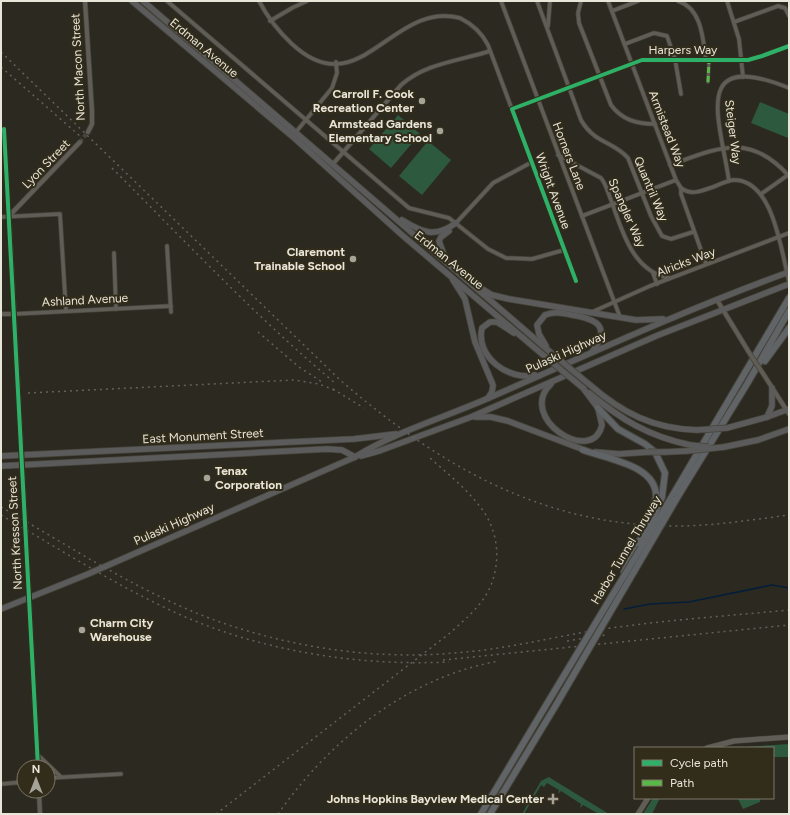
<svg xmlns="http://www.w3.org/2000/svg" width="790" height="815" viewBox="0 0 790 815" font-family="Figtree,sans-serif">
  <rect width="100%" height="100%" fill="#2c2920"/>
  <g fill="#2d593e">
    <polygon points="760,102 789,114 788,138 751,123"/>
    <polygon points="398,115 420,134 391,168 369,149"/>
    <polygon points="428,141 451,160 422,195 399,176"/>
    <polygon points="789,744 789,757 773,757 773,748 729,748"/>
    <polygon points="549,777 552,779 609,814 599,814 583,805 580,808 581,804 561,791 558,794 559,790 547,783 544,787 541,785 524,814 522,814 541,781"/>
    <polygon points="653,798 660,798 652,814 643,814"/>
    <polygon points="740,798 760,798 760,802 743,809 738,799"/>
  </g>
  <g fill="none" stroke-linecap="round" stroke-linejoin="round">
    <polyline stroke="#041e39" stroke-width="1.5" points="624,609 650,604 689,602 772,585 789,588"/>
    <polyline stroke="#48453c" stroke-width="4" stroke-dasharray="4 2" stroke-linecap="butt" points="80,142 88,132"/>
    <defs>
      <polyline id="pedestrian" points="708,82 709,60"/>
      <g id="minor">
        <polyline points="167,1 409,208 449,218 488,249 506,258 532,259 564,250"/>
        <path d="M259 1C268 18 278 31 292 44 360 107 392 0 460 18 472 24 482 33 488 45L576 281"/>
        <polyline points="501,1 620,317"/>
        <path d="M537 1 581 120C595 144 613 141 628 158L651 216 662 236 671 239 693 232"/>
        <path d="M581 1 578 13 579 23 611 105C622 120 637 124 655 124"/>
        <polyline points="608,1 676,180 681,188 681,194 706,264"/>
        <path d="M678 1C702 8 703 40 706 60"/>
        <polyline points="727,1 739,39 743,77"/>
        <polyline points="612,11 638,1"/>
        <polyline points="270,21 292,8 307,1"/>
        <polyline points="734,22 778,6 785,8 789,16"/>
        <polyline points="548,26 550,1"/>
        <polyline points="625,44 654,33 667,36 675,59 681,94"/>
        <polyline points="512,109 642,60 748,60 762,56 789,46"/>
        <polyline points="4,129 9,216"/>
        <polyline points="296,132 332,88 337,73 336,62"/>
        <path d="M558 155 601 178C606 184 608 193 611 200 622 230 632 271 669 278"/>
        <path d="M333 164 401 85C426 63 459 61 490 51"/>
        <path d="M670 165C718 148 749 132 788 175L761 194"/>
        <path d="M729 181C720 120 690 48 789 88"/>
        <path d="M681 188C690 195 699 192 710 188 717 186 725 181 733 180 774 179 781 252 789 281"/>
        <polyline points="582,216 676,180"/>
        <polyline points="1,217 60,214 66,311"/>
        <polyline points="456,223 493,183 532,162"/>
        <polyline points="167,246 171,312"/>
        <polyline points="114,253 116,309"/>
        <polyline points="653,273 657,284"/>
        <polyline points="592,312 650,286 789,233"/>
        <polyline points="14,314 171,306"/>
        <polyline points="37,754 61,777"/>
        <polyline points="48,778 121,774"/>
        <polyline points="1,784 24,782"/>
      </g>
      <g id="tertiary">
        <polyline points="85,1 92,111 92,124 88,132"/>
        <polyline points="717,300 750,354"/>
        <polyline points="1,314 14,314"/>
        <polyline points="764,375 789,414"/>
        <polyline points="38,767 9,216 80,142"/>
        <polyline points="39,791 40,814"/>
      </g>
      <g id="secondary">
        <polyline points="707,748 734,741 789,737"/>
        <polyline points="638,814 648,798"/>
      </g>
      <g id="primary">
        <polyline points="132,1 293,137 402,235 542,354"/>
        <polyline points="143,1 549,351"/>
        <path d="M402 220C423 233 435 238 456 223"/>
        <polyline points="445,258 439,241 441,237 449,231"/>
        <polyline points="453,280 465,299 475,342 493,385 492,392 488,398"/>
        <polyline points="479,287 492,295 509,299 636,320 663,319"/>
        <path d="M514 333 497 322H490L482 328C475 357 509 381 535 375"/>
        <path d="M546 346 539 334 537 325 545 315C554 311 562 313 572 315 596 319 612 326 592 352"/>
        <path d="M551 384C516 417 592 467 602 425L598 408 583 388"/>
        <path d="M590 385C622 413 654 429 697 430"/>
        <path d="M589 393C622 420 648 436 690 445"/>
        <polyline points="475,417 491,417 508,421 587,451"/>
        <polyline points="767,417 772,406 772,388"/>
        <polyline points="767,417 789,409"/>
        <polyline points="724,447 758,440 789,429"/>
        <polyline points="595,452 619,454 648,452"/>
        <polyline points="665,452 687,451"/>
        <polyline points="1,456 354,439 396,434"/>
        <polyline points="361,456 379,451 471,417 656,336 789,284"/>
        <polyline points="1,466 327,449 342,450 355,457"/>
        <path d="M1 609 88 574 355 457C397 431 446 417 491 397 589 354 687 309 789 272"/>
      </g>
      <g id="motorway">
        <polyline points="765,361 789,328"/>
        <polyline points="598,408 618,429 645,444 655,452 665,473 662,497"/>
        <path d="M583 450C607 459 657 465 656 497"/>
        <polyline points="671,498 789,298"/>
        <polyline points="677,498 747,384 789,311"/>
        <polyline points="624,572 638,543"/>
        <polyline points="481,814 545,707"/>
        <polyline points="490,814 556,705"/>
      </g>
    </defs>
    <use href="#pedestrian" stroke="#46443b" stroke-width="4"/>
    <use href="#minor" stroke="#46443b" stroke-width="5"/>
    <use href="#tertiary" stroke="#46443b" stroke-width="5.5"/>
    <use href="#secondary" stroke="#46443b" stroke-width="6"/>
    <use href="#primary" stroke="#46443b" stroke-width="7"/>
    <use href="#motorway" stroke="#46443b" stroke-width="8"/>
    <use href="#pedestrian" stroke="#605d56" stroke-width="2.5"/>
    <use href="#minor" stroke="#605d56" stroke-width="3.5"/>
    <use href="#tertiary" stroke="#605d56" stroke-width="4"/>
    <use href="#secondary" stroke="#605d56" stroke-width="5"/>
    <use href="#primary" stroke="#5a5b5a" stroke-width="5.5"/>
    <use href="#motorway" stroke="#606467" stroke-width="6"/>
    <g stroke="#63615b" stroke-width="1.5" stroke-dasharray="2 4" stroke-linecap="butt">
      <path d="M1 52 339 379C437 464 541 526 675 526 713 526 751 520 789 515"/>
      <polyline points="1,67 81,137"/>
      <path d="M112 168C185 241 256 317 335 383"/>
      <polyline points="258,332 299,367 322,382"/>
      <polyline points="333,389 364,408"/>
      <polyline points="28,393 294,380 319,384 337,391"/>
      <path d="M1 507C71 547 140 593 217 621 296 649 381 661 465 652 512 648 557 636 604 629 665 620 727 616 789 610"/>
      <path d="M1 515C61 550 120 588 183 616 266 652 359 666 449 662"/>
      <polyline points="567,641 605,635"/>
      <polyline points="443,660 789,625"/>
      <path d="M216 814 450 633C463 621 477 610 486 595 502 568 500 532 481 508 467 489 448 474 430 458"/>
      <path d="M278 814C330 740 408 677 499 661"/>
    </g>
    <defs>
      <polyline id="tertiary-bridge" points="750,354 764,375"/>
      <g id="primary-bridge">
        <polyline points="549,351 590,385"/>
        <polyline points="542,354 583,388"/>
        <polyline points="697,430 727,428 767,417"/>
        <polyline points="690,445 709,447"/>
        <polyline points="687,451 724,447"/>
        <polyline points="648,452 665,452"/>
      </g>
      <g id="motorway-bridge">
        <polyline points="651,514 656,497"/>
        <polyline points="638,543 652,520 662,497"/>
        <polyline points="556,705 677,498"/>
        <polyline points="545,707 671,498"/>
      </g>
    </defs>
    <use href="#tertiary-bridge" stroke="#46443b" stroke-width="5.5" stroke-linecap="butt"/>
    <use href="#primary-bridge" stroke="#46443b" stroke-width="7" stroke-linecap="butt"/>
    <use href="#motorway-bridge" stroke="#46443b" stroke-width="8" stroke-linecap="butt"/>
    <use href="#tertiary-bridge" stroke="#605d56" stroke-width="4"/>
    <use href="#primary-bridge" stroke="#5a5b5a" stroke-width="5.5"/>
    <use href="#motorway-bridge" stroke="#606467" stroke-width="6"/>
    <polyline stroke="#58b947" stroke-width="3" stroke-dasharray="6 3" stroke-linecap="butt" points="708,82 709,60"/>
    <defs>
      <g id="cycleway">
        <polyline points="4,129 38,767"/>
        <polyline points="576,281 512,109 642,60 748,60 762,56 789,46"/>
      </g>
    </defs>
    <use href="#cycleway" stroke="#322c1a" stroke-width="6"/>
    <use href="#cycleway" stroke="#2db169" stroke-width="4"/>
  </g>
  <g fill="#a6a398" stroke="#322c1a" stroke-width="1.5">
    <circle cx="422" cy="101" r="4"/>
    <circle cx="440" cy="131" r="4"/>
    <circle cx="353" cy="259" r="4"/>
    <circle cx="207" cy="478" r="4"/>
    <circle cx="82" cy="630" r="4"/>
    <path d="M551 793h4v4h4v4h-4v4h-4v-4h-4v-4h4z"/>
  </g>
  <g text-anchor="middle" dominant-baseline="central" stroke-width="4" stroke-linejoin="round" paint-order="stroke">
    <g font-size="12" fill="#e8e5d9" stroke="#322c1a">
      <text transform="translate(204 48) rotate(40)">Erdman Avenue</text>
      <text x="683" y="50">Harpers Way</text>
      <text transform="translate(78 67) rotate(-93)">North Macon Street</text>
      <text transform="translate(667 129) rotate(69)">Armistead Way</text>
      <text transform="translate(733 132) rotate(83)">Steiger Way</text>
      <text transform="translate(569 156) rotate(69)">Horners Lane</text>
      <text transform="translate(46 164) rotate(-46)">Lyon Street</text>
      <text transform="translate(651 189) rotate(67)">Quantril Way</text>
      <text transform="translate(553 191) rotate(70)">Wright Avenue</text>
      <text transform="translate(627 213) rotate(66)">Spangler Way</text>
      <text transform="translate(449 260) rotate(39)">Erdman Avenue</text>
      <text transform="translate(686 262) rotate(-21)">Alricks Way</text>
      <text transform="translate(85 300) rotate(-3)">Ashland Avenue</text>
      <text transform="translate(566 352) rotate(-24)">Pulaski Highway</text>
      <text transform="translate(203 436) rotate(-3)">East Monument Street</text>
      <text transform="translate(174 524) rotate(-24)">Pulaski Highway</text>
      <text transform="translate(15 533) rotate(-93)">North Kresson Street</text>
      <text transform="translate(626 550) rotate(-59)">Harbor Tunnel Thruway</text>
    </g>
    <g font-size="12" font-weight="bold" fill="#e8e5d9" stroke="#322c1a" text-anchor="end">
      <text x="414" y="94">Carroll F. Cook<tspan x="414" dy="14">Recreation Center</tspan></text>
      <text x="432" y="124">Armstead Gardens<tspan x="432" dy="14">Elementary School</tspan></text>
      <text x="345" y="252">Claremont<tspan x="345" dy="14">Trainable School</tspan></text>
      <text x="215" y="471" text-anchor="start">Tenax<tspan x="215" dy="14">Corporation</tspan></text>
      <text x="90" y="623" text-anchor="start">Charm City<tspan x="90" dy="14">Warehouse</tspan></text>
      <text x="544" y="799">Johns Hopkins Bayview Medical Center</text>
    </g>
  </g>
  <rect width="790" height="815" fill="none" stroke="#e8e5d9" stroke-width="4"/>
  <rect x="634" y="747" width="140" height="52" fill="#322c1a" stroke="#7b7666"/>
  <rect x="642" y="760" width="20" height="6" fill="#2db169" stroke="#7b7666"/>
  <text x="670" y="767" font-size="12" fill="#e8e5d9">Cycle path</text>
  <rect x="642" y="780" width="20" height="6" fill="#58b947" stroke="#7b7666"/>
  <text x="670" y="787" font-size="12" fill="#e8e5d9">Path</text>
  <g transform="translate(36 779)"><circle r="19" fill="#322c1a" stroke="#7b7666"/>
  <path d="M0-3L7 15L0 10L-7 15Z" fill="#a6a398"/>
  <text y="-6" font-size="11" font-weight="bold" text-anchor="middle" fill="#e8e5d9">N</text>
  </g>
</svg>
